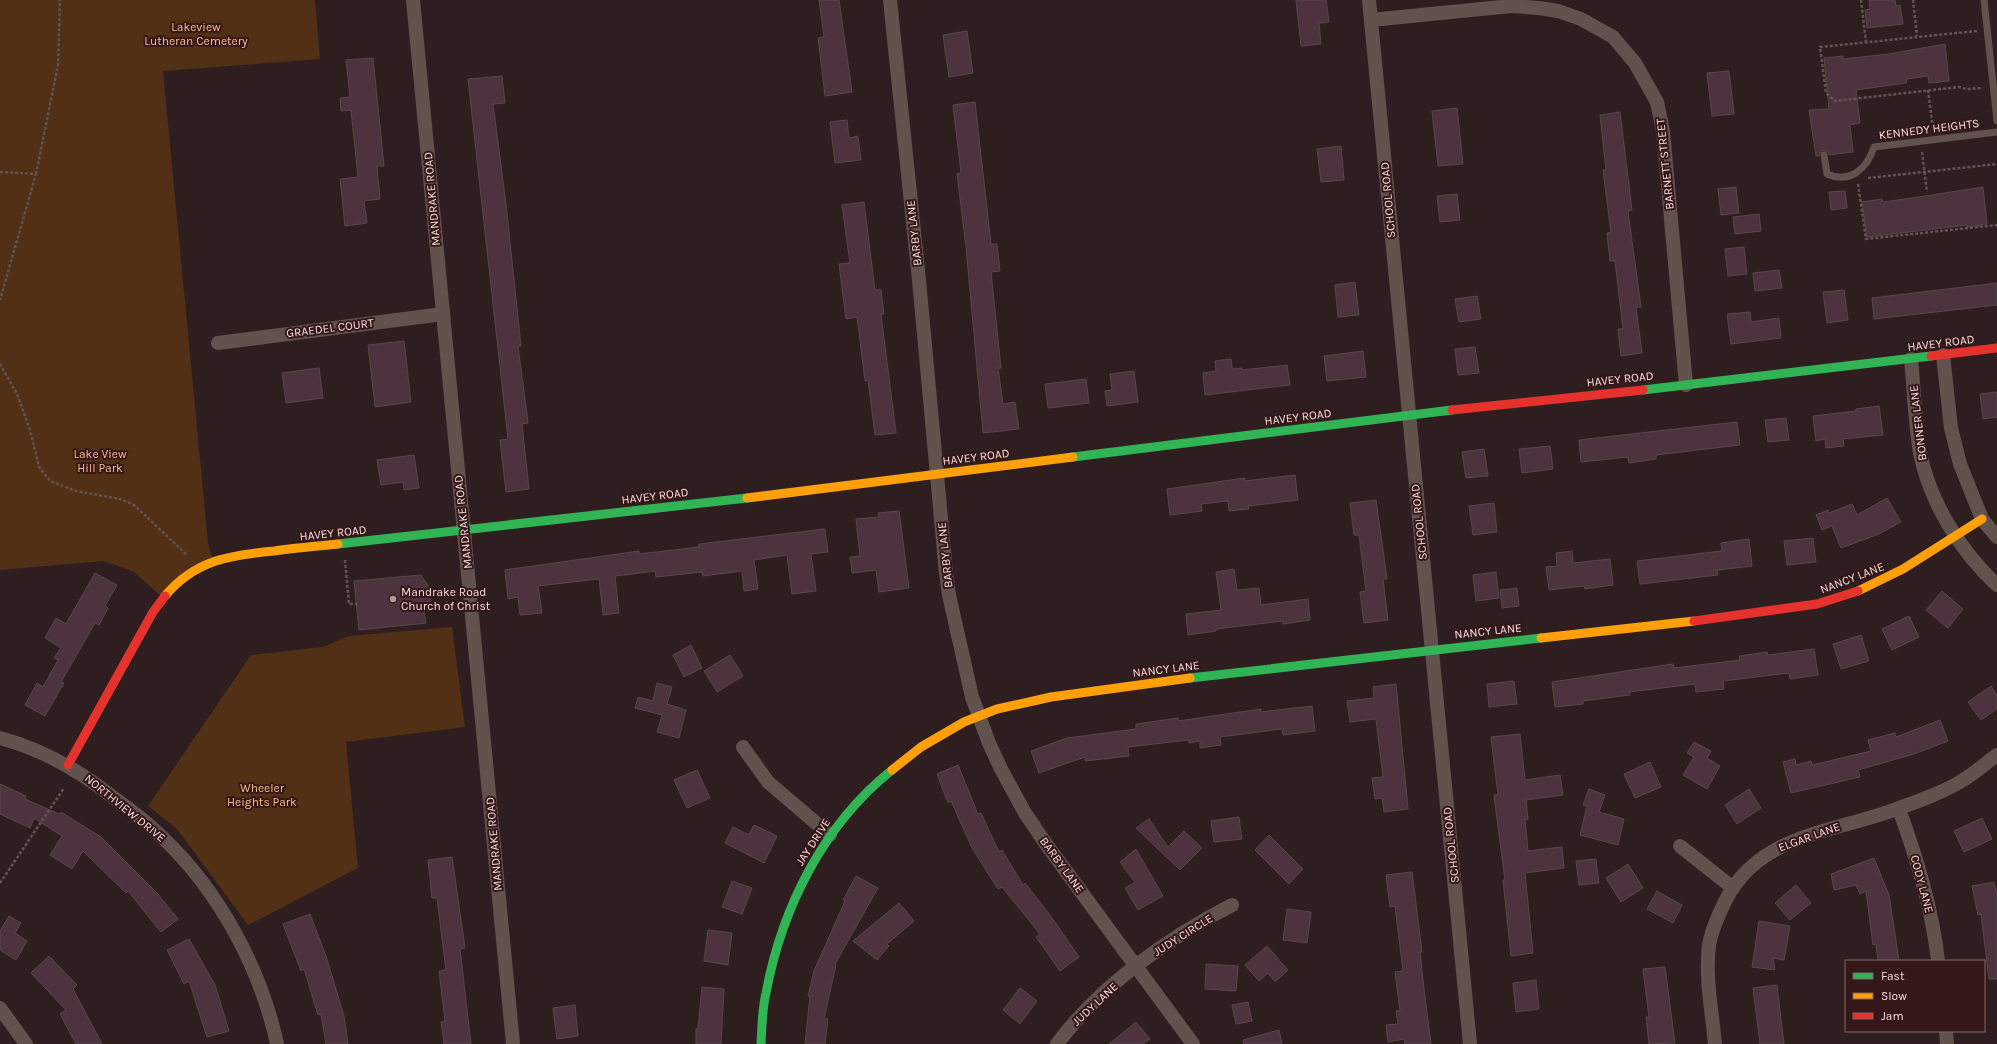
<svg xmlns="http://www.w3.org/2000/svg" width="1997" height="1044" viewBox="0 0 1997 1044" font-family="Karla,sans-serif">
  <rect width="100%" height="100%" fill="#2f1e1f"/>
  <g fill="#513015">
    <polygon points="0,0 315,0 320,59 163,71 208,543 213,562 163,598 134,572 104,561 0,570"/>
    <polygon points="452,627 465,727 346,742 358,868 248,925 177,829 148,806 251,655 323,647 348,636"/>
  </g>
  <g fill="#4c333d" stroke="#56484a">
    <polygon points="819,0 839,0 852,92 825,96 818,38 824,37"/>
    <polygon points="1296,0 1326,0 1329,22 1319,23 1321,44 1301,46"/>
    <polygon points="1869,0 1895,0 1896,6 1900,5 1903,24 1867,28 1865,10 1870,9"/>
    <polygon points="967,31 973,73 949,77 943,35"/>
    <polygon points="1945,44 1949,81 1929,83 1928,76 1907,79 1906,83 1856,90 1860,123 1850,125 1853,152 1829,155 1828,152 1824,150 1821,151 1819,156 1816,156 1809,110 1829,109 1824,58 1843,56 1843,59 1889,54"/>
    <polygon points="373,58 384,166 377,166 380,199 364,201 367,223 345,226 340,179 358,177 351,110 341,111 340,98 350,97 346,60"/>
    <polygon points="1729,71 1734,114 1712,116 1707,73"/>
    <polygon points="502,76 505,103 493,104 506,204 521,346 518,346 528,423 522,424 529,489 506,492 500,440 508,439 468,79"/>
    <polygon points="975,102 991,244 997,244 1000,271 991,272 1001,368 998,368 1003,404 1015,402 1019,429 983,433 966,247 957,174 961,173 953,105"/>
    <polygon points="1457,108 1463,164 1438,166 1432,111"/>
    <polygon points="1620,112 1632,210 1628,211 1641,307 1636,307 1642,353 1621,356 1618,329 1623,329 1615,261 1610,261 1607,233 1611,232 1603,170 1606,170 1600,115"/>
    <polygon points="847,120 849,138 858,136 861,160 835,163 830,122"/>
    <polygon points="1341,146 1344,180 1321,182 1317,149"/>
    <polygon points="1736,187 1739,213 1721,215 1718,189"/>
    <polygon points="1983,187 1987,224 1967,227 1967,225 1867,237 1862,202 1882,199 1883,202 1926,196"/>
    <polygon points="1845,191 1847,208 1831,210 1829,192"/>
    <polygon points="1457,194 1460,220 1440,222 1437,196"/>
    <polygon points="864,202 875,290 881,290 884,314 881,314 896,433 875,435 868,380 865,381 857,317 846,319 839,264 850,263 842,205"/>
    <polygon points="1759,214 1761,231 1735,234 1733,217"/>
    <polygon points="1744,247 1747,274 1728,276 1725,249"/>
    <polygon points="1779,270 1782,288 1755,291 1753,273"/>
    <polygon points="1355,282 1359,315 1338,317 1335,285"/>
    <polygon points="1997,283 1997,305 1874,319 1872,298"/>
    <polygon points="1844,290 1848,320 1827,323 1823,292"/>
    <polygon points="1477,296 1481,319 1459,322 1455,299"/>
    <polygon points="1750,312 1751,322 1779,318 1781,338 1731,344 1727,314"/>
    <polygon points="404,341 411,402 375,407 368,345"/>
    <polygon points="1475,347 1479,373 1458,375 1455,349"/>
    <polygon points="1363,351 1366,377 1327,381 1324,356"/>
    <polygon points="1231,359 1232,369 1242,368 1242,370 1287,365 1290,385 1205,395 1203,373 1216,371 1215,361"/>
    <polygon points="319,368 323,398 286,403 282,373"/>
    <polygon points="1134,371 1138,402 1107,406 1105,391 1112,390 1110,374"/>
    <polygon points="1086,379 1089,403 1048,408 1045,384"/>
    <polygon points="1997,392 1997,417 1983,419 1980,394"/>
    <polygon points="1879,406 1883,435 1843,439 1844,446 1826,448 1825,439 1816,441 1813,416 1856,411 1856,409"/>
    <polygon points="1786,418 1789,440 1768,442 1765,420"/>
    <polygon points="1737,422 1740,445 1656,455 1656,459 1629,463 1628,457 1581,462 1579,440"/>
    <polygon points="1550,446 1553,469 1522,473 1519,449"/>
    <polygon points="1484,449 1488,476 1466,478 1462,452"/>
    <polygon points="414,455 419,488 404,490 403,482 381,485 377,460"/>
    <polygon points="1295,475 1298,500 1248,506 1249,509 1229,511 1228,501 1201,504 1202,511 1170,515 1167,489 1245,478 1245,481"/>
    <polygon points="1887,498 1901,522 1879,534 1841,548 1832,526 1822,530 1816,515 1828,510 1829,513 1852,504 1857,515"/>
    <polygon points="1376,500 1387,579 1383,579 1388,620 1364,623 1360,592 1366,591 1359,535 1354,535 1350,503"/>
    <polygon points="1494,503 1497,532 1473,535 1469,506"/>
    <polygon points="899,511 909,588 879,592 876,570 852,573 850,557 860,556 856,519 879,517 878,513"/>
    <polygon points="825,529 828,552 811,554 816,591 792,594 787,555 754,560 758,589 744,591 742,571 703,576 702,572 656,577 655,571 615,576 619,613 603,615 599,579 538,586 542,613 520,615 518,597 508,599 505,570 639,551 639,554 699,547 699,544"/>
    <polygon points="1813,538 1816,562 1787,565 1784,541"/>
    <polygon points="1749,539 1752,566 1717,570 1718,575 1640,584 1637,561 1722,551 1721,543"/>
    <polygon points="1572,551 1573,563 1610,559 1613,585 1585,589 1584,586 1549,590 1546,567 1557,566 1556,553"/>
    <polygon points="1234,569 1237,590 1259,588 1261,605 1308,599 1310,620 1283,624 1283,621 1216,629 1216,631 1188,635 1186,614 1221,610 1216,572"/>
    <polygon points="1496,572 1499,598 1476,601 1473,575"/>
    <polygon points="95,573 117,585 105,606 108,608 99,625 95,623 61,682 64,683 45,716 25,705 37,683 43,687 58,660 54,658 61,648 45,638 56,618 66,624"/>
    <polygon points="421,575 433,593 424,611 426,623 359,630 354,581"/>
    <polygon points="1517,588 1519,606 1502,608 1500,590"/>
    <polygon points="1942,591 1963,609 1948,628 1926,610"/>
    <polygon points="1909,616 1919,637 1892,650 1882,629"/>
    <polygon points="1861,635 1869,661 1841,669 1833,644"/>
    <polygon points="691,645 702,668 684,677 673,655"/>
    <polygon points="1814,649 1818,675 1790,679 1789,673 1723,681 1724,689 1696,692 1695,684 1629,692 1630,695 1583,701 1583,704 1555,707 1552,682 1673,664 1674,668 1740,660 1739,656 1767,652 1768,655"/>
    <polygon points="730,655 743,676 717,692 704,671"/>
    <polygon points="1514,681 1517,704 1489,707 1487,684"/>
    <polygon points="657,683 672,687 667,704 686,710 679,738 657,732 662,715 635,708 638,697 653,701"/>
    <polygon points="1396,684 1408,809 1384,812 1382,798 1375,799 1372,778 1383,777 1376,719 1350,722 1347,701 1374,698 1373,687"/>
    <polygon points="1991,686 1997,695 1997,709 1981,720 1968,702"/>
    <polygon points="1312,706 1315,731 1283,735 1282,729 1220,737 1221,745 1200,748 1200,741 1189,743 1189,740 1128,747 1129,756 1085,761 1085,757 1039,773 1031,751 1067,738 1136,729 1136,724 1178,718 1178,721 1261,709 1261,712"/>
    <polygon points="1940,720 1948,741 1914,754 1858,770 1860,777 1791,793 1783,762 1795,759 1796,765 1811,761 1812,765 1871,751 1868,740 1895,733 1896,737"/>
    <polygon points="1520,734 1525,780 1560,775 1563,795 1526,800 1528,819 1525,820 1528,851 1562,847 1564,868 1525,873 1533,953 1511,956 1503,880 1505,880 1494,795 1498,795 1491,737"/>
    <polygon points="1694,742 1711,751 1707,758 1720,766 1707,789 1683,775 1694,757 1687,753"/>
    <polygon points="1650,762 1661,787 1635,798 1624,774"/>
    <polygon points="958,765 978,814 981,813 999,852 1002,850 1023,885 1025,883 1050,915 1079,957 1060,971 1036,937 1040,934 1002,887 998,889 972,848 951,801 948,803 937,774"/>
    <polygon points="697,770 710,798 687,808 674,780"/>
    <polygon points="0,784 26,796 25,799 59,814 61,812 101,837 157,893 178,919 161,932 128,891 126,893 83,851 72,869 50,855 62,836 34,818 30,828 0,814"/>
    <polygon points="1589,789 1605,795 1599,812 1624,819 1618,845 1580,835 1587,806 1583,805"/>
    <polygon points="1749,789 1761,808 1737,824 1725,805"/>
    <polygon points="1239,817 1242,839 1214,842 1211,821"/>
    <polygon points="1982,818 1992,839 1964,852 1954,831"/>
    <polygon points="1149,819 1168,847 1184,831 1202,848 1180,870 1136,828"/>
    <polygon points="754,825 777,836 764,863 725,843 733,827 749,835"/>
    <polygon points="1269,835 1303,869 1289,884 1255,850"/>
    <polygon points="1136,849 1163,896 1138,910 1125,888 1135,882 1120,862"/>
    <polygon points="452,857 465,948 460,949 471,1044 444,1044 441,1022 445,1021 439,971 446,970 437,898 432,898 428,860"/>
    <polygon points="1874,858 1889,895 1899,961 1878,961 1876,944 1873,945 1866,891 1860,894 1856,885 1834,890 1831,874"/>
    <polygon points="1596,859 1599,883 1579,885 1576,861"/>
    <polygon points="1628,864 1643,888 1621,902 1606,878"/>
    <polygon points="1412,872 1422,952 1420,952 1424,989 1431,1044 1405,1044 1404,1039 1388,1042 1386,1025 1398,1024 1396,1011 1400,1011 1395,972 1403,971 1395,906 1390,907 1386,875"/>
    <polygon points="856,876 878,888 835,964 836,965 824,1019 828,1019 825,1044 805,1044 810,996 808,996 814,971 845,901 843,900"/>
    <polygon points="732,881 752,888 742,914 722,907"/>
    <polygon points="1994,882 1997,895 1997,979 1989,979 1981,914 1978,915 1972,886"/>
    <polygon points="1796,885 1811,903 1790,920 1775,903"/>
    <polygon points="1657,891 1682,905 1673,923 1647,909"/>
    <polygon points="899,903 914,921 887,944 889,946 877,960 853,941"/>
    <polygon points="1287,909 1311,912 1307,943 1283,940"/>
    <polygon points="310,914 326,956 344,1016 348,1044 326,1044 321,1014 318,1015 304,969 301,971 283,924"/>
    <polygon points="9,916 21,923 15,933 27,941 16,960 0,950 0,931"/>
    <polygon points="1759,921 1790,926 1784,960 1773,958 1775,970 1752,967"/>
    <polygon points="708,930 732,933 728,965 704,961"/>
    <polygon points="189,939 215,985 229,1031 207,1037 189,981 184,984 167,950"/>
    <polygon points="1267,946 1288,970 1275,982 1268,973 1259,981 1245,965"/>
    <polygon points="49,956 77,985 73,989 102,1044 76,1044 60,1014 66,1010 31,973"/>
    <polygon points="1206,964 1238,966 1236,991 1205,989"/>
    <polygon points="1665,967 1675,1043 1649,1044 1646,1017 1649,1017 1643,969"/>
    <polygon points="1536,980 1539,1009 1516,1012 1513,983"/>
    <polygon points="1777,985 1784,1044 1760,1044 1753,988"/>
    <polygon points="702,987 724,989 721,1044 696,1044 696,1029 698,1029"/>
    <polygon points="1020,988 1037,1001 1020,1024 1003,1010"/>
    <polygon points="1248,1002 1252,1021 1236,1024 1232,1005"/>
    <polygon points="575,1005 578,1036 557,1039 553,1008"/>
    <polygon points="1136,1022 1150,1039 1143,1044 1109,1044"/>
    <polygon points="1279,1030 1282,1044 1244,1044 1243,1040"/>
  </g>
  <g fill="none" stroke-linecap="round" stroke-linejoin="round">
    <g stroke="#615452" stroke-width="2.5" stroke-dasharray="3 2" stroke-linecap="butt">
      <polyline points="1861,0 1866,42"/>
      <polyline points="1913,0 1917,36"/>
      <polyline points="1977,31 1820,47 1826,93 1835,101 1959,87 1966,89 1983,88"/>
      <polyline points="1928,90 1933,129"/>
      <polyline points="1922,152 1927,192"/>
      <polyline points="0,172 36,174 0,300"/>
      <polyline points="36,174 58,65 60,0"/>
      <polyline points="1868,178 1997,164"/>
      <polyline points="1858,184 1866,239 1997,225"/>
      <polyline points="0,364 17,394 30,430 39,467 50,481 76,491 120,499 134,505 187,555"/>
      <polyline points="345,560 349,604 357,604"/>
      <polyline points="0,883 64,788"/>
    </g>
    <g stroke="#62524e" stroke-width="7">
      <polyline points="1984,0 1997,121"/>
      <path d="M1824 155 1827 174C1850 184 1867 169 1874 147L1997 132"/>
    </g>
    <g stroke="#62524e" stroke-width="14">
      <polyline points="413,0 513,1044"/>
      <polyline points="890,0 919,280 946,573 949,595 972,697 989,743 1001,769 1025,813 1046,844 1193,1044"/>
      <polyline points="1369,0 1470,1044"/>
      <polyline points="1371,20 1511,6 1539,8 1558,11 1581,19 1613,37 1635,63 1657,102 1663,131 1686,385"/>
      <polyline points="218,343 443,314"/>
      <polyline points="1943,355 1951,428 1960,464 1982,519 1997,537"/>
      <path d="M1911 359C1914 390 1915 422 1920 453 1930 502 1960 551 1997 585"/>
      <path d="M0 738C42 749 80 771 114 798 131 810 148 823 163 838 219 891 261 969 277 1044"/>
      <polyline points="743,747 768,782 830,835"/>
      <path d="M1899 809C1917 859 1932 908 1938 961"/>
      <polyline points="1680,846 1733,888"/>
      <polyline points="0,1008 26,1044"/>
      <polyline points="1946,1031 1947,1044"/>
      <path d="M1057 1044C1100 986 1168 938 1232 905"/>
      <path d="M1715 1044C1712 1012 1705 977 1709 945 1711 933 1716 921 1721 910 1753 833 1832 834 1899 808 1917 802 1948 790 1963 780 1975 773 1986 763 1997 755"/>
    </g>
    <g stroke="#30b455" stroke-width="9">
      <polyline points="1643,390 1931,356"/>
      <polyline points="1073,457 1452,410"/>
      <polyline points="338,544 747,498"/>
      <polyline points="1190,678 1541,638"/>
      <path d="M761 1044C762 1027 762 1009 766 993 782 908 823 825 892 770"/>
    </g>
    <g stroke="#ff9f0a" stroke-width="9">
      <polyline points="747,498 1073,457"/>
      <polyline points="1858,591 1903,569 1982,519"/>
      <path d="M165 596C195 560 230 555 274 551 295 548 317 546 338 544"/>
      <polyline points="1541,638 1694,621"/>
      <polyline points="892,770 921,747 964,722 997,709 1051,697 1190,678"/>
    </g>
    <g stroke="#e5322d" stroke-width="9">
      <polyline points="1931,356 1997,348"/>
      <polyline points="1452,410 1643,390"/>
      <polyline points="1694,621 1817,604 1858,591"/>
      <polyline points="68,765 153,612 165,596"/>
    </g>
  </g>
  <circle fill="#ae9a9a" stroke="#361719" stroke-width="1.5" cx="393" cy="599" r="4"/>
  <g text-anchor="middle" dominant-baseline="central" stroke-width="4" stroke-linejoin="round" paint-order="stroke">
    <g font-size="12" fill="#fabc8b" stroke="#361719">
      <text x="196" y="27">Lakeview<tspan x="196" dy="14">Lutheran Cemetery</tspan></text>
      <text x="100" y="454">Lake View<tspan x="100" dy="14">Hill Park</tspan></text>
      <text x="262" y="788">Wheeler<tspan x="262" dy="14">Heights Park</tspan></text>
    </g>
    <g font-size="12" fill="#f3dddd" stroke="#361719">
      <text transform="translate(1929 129) rotate(-7)">KENNEDY HEIGHTS</text>
      <text transform="translate(1665 164) rotate(-96)">BARNETT STREET</text>
      <text transform="translate(432 199) rotate(-95)">MANDRAKE ROAD</text>
      <text transform="translate(1388 200) rotate(-95)">SCHOOL ROAD</text>
      <text transform="translate(914 233) rotate(-96)">BARBY LANE</text>
      <text transform="translate(330 328) rotate(-7)">GRAEDEL COURT</text>
      <text transform="translate(1941 343) rotate(-7)">HAVEY ROAD</text>
      <text transform="translate(1620 379) rotate(-6)">HAVEY ROAD</text>
      <text transform="translate(1298 417) rotate(-7)">HAVEY ROAD</text>
      <text transform="translate(1918 423) rotate(-97)">BONNER LANE</text>
      <text transform="translate(976 457) rotate(-7)">HAVEY ROAD</text>
      <text transform="translate(655 496) rotate(-7)">HAVEY ROAD</text>
      <text transform="translate(463 522) rotate(-96)">MANDRAKE ROAD</text>
      <text transform="translate(1419 522) rotate(-96)">SCHOOL ROAD</text>
      <text transform="translate(333 533) rotate(-6)">HAVEY ROAD</text>
      <text transform="translate(945 555) rotate(-96)">BARBY LANE</text>
      <text transform="translate(1852 578) rotate(-21)">NANCY LANE</text>
      <text transform="translate(1488 631) rotate(-6)">NANCY LANE</text>
      <text transform="translate(1166 669) rotate(-7)">NANCY LANE</text>
      <text transform="translate(125 808) rotate(39)">NORTHVIEW DRIVE</text>
      <text transform="translate(1809 837) rotate(-20)">ELGAR LANE</text>
      <text transform="translate(813 842) rotate(-57)">JAY DRIVE</text>
      <text transform="translate(494 844) rotate(-95)">MANDRAKE ROAD</text>
      <text transform="translate(1451 845) rotate(-96)">SCHOOL ROAD</text>
      <text transform="translate(1062 865) rotate(54)">BARBY LANE</text>
      <text transform="translate(1922 884) rotate(75)">CODY LANE</text>
      <text transform="translate(1183 935) rotate(-32)">JUDY CIRCLE</text>
      <text transform="translate(1095 1004) rotate(-43)">JUDY LANE</text>
    </g>
    <g font-size="12" fill="#f3dddd" stroke="#361719" text-anchor="start">
      <text x="401" y="592">Mandrake Road<tspan x="401" dy="14">Church of Christ</tspan></text>
    </g>
  </g>
  <rect x="1845" y="960" width="140" height="72" fill="#361719" stroke="#826667"/>
  <rect x="1853" y="973" width="20" height="6" fill="#30b455" stroke="#826667"/>
  <text x="1881" y="980" font-size="12" fill="#f3dddd">Fast</text>
  <rect x="1853" y="993" width="20" height="6" fill="#ff9f0a" stroke="#826667"/>
  <text x="1881" y="1000" font-size="12" fill="#f3dddd">Slow</text>
  <rect x="1853" y="1013" width="20" height="6" fill="#e5322d" stroke="#826667"/>
  <text x="1881" y="1020" font-size="12" fill="#f3dddd">Jam</text>
</svg>
